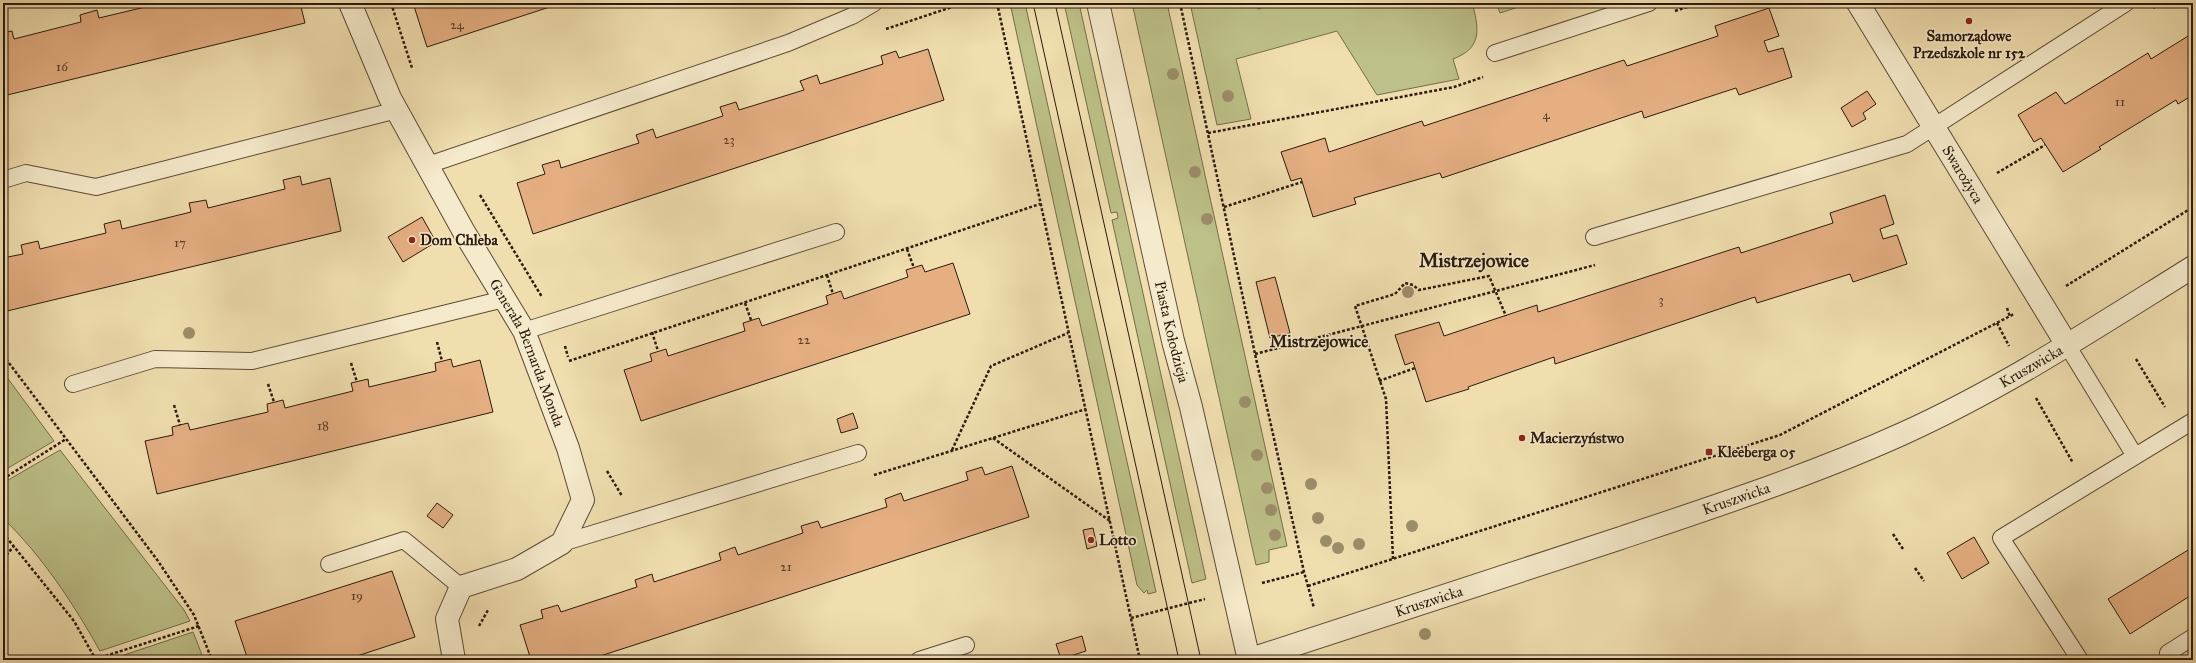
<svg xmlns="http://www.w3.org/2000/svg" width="2196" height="663" viewBox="0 0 2196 663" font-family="'IM FELL Great Primer',serif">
  <rect width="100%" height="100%" fill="#f0deaf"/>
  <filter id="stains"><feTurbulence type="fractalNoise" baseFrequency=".005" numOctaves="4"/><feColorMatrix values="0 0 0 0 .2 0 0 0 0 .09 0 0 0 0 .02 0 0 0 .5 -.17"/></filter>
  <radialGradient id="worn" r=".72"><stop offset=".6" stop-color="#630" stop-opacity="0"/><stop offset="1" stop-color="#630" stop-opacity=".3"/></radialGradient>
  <g fill="#bdc088" stroke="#746d4a">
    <polygon points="1010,3 1025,3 1156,592 1148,594 1147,590 1144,593 1137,585"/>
    <polygon points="1064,3 1079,3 1206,579 1192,583 1112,220 1118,218 1117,212 1111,213"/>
    <polygon points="1132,3 1167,3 1287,546 1269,550 1269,562 1256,565"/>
    <path d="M1190 3H1255L1258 9 1278 3H1483L1473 6C1480 32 1480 49 1453 59L1459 79 1377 95 1337 31 1236 59 1251 119 1217 125Z"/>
    <polygon points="1496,3 1531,3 1500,13"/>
    <polygon points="3,372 54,441 3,471"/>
    <path d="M60 450 184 610 190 621 100 651C73 603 43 557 3 518V483Z"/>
    <polygon points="193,632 204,660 109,660"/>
  </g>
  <g fill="#e5af82" stroke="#2b1a0d">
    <polygon points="162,3 300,3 305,23 3,96 3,33 12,31 14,39 81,22 80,15 97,10 99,18"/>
    <polygon points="413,3 562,3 427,47"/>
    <polygon points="1769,8 1779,36 1764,41 1768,52 1783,48 1792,77 1739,95 1736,88 1644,118 1642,111 1442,178 1440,173 1354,198 1356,204 1313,217 1301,178 1291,181 1281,152 1325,138 1329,152 1422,121 1424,126 1624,60 1627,66 1718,36 1715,26"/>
    <polygon points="2193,33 2193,95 2178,104 2176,100 2099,147 2101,149 2063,172 2041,138 2034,142 2018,115 2056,92 2065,104 2148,53 2151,59"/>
    <polygon points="928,49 944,100 533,234 517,183 545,174 542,165 559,160 561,168 639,143 636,135 653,129 656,138 723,116 720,107 736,102 739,110 804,90 800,81 817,75 820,84 883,64 881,56 896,51 899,58"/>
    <polygon points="1867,91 1876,104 1863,113 1866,119 1852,127 1841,108"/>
    <polygon points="300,176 302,185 330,178 341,231 7,311 3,292 3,258 23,254 21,245 38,241 40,249 106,233 104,224 120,220 122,229 191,212 189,203 206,200 208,208 285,189 283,180"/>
    <polygon points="1885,195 1894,224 1880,229 1883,239 1897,235 1907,264 1853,282 1850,274 1757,303 1755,297 1555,364 1554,357 1468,387 1469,389 1426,402 1413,362 1405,365 1395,335 1439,322 1444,336 1537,305 1538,312 1739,247 1741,253 1833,223 1830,213"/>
    <polygon points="422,217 436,242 403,262 388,237"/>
    <polygon points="953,263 970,314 641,421 624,370 652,361 650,354 666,349 668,356 745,331 743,323 759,318 762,326 828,304 826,296 841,291 844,299 908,277 906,270 922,265 925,272"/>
    <polygon points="1275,277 1290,333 1270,338 1256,282"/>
    <polygon points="451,359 453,367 480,360 493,412 157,494 145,441 173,435 172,427 188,423 190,430 268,412 267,404 283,400 285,408 353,391 351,383 368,379 369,387 436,371 435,363"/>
    <polygon points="853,413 858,428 841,433 837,419"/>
    <polygon points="1012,466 1029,517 588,660 531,660 520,625 543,618 541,610 558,605 561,612 637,587 635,580 652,574 654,582 721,560 719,553 735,547 738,555 803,533 801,526 818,521 821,528 887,507 885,499 901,493 904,501 968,480 966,472 982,467 985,475"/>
    <polygon points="437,503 453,515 443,528 427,516"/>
    <polygon points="1093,528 1097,546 1087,549 1083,530"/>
    <polygon points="1974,537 1989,563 1962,579 1947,553"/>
    <polygon points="2193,547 2193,594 2130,634 2108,599"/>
    <polygon points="392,571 415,637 345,660 248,660 235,621"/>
    <polygon points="1082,636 1086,651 1061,659 1056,644"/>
  </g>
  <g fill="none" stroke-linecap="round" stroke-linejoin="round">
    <defs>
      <g id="service">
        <polyline points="1495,53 1649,3"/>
        <polyline points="428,165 788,43 852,16 874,3"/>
        <polyline points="3,180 26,173 96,187 397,110"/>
        <polyline points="1594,237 1907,144 2126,3"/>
        <polyline points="524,331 836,232"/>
        <polyline points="2067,345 2135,456"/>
        <polyline points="73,384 155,359 252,361 504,299"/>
        <polyline points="562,543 858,453"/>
        <polyline points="329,564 404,540 461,587"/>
        <polyline points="919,660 966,645"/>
        <polyline points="2080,660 2001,538 2193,421"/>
        <polyline points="2172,660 2168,653 2193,637"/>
      </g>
      <g id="minor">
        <path id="s1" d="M350 3 390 98 464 232 524 331 568 448 583 500 562 543 517 569 461 587 447 619 454 660"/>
        <path id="s2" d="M1858 3 2067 345"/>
        <path id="s3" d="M1248 660C1373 620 1497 579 1621 538 1716 506 1811 475 1902 434 2004 388 2098 326 2193 267"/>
      </g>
      <g id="tertiary">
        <path id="s4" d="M1098 3 1173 341 1191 407 1249 660"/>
      </g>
    </defs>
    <use href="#service" stroke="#5c4b36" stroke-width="18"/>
    <use href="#minor" stroke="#5c4b36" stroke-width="24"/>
    <use href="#tertiary" stroke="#5c4b36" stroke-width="24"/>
    <g stroke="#2b1a0d" stroke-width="2.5" stroke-dasharray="3 2" stroke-linecap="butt">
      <polyline points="391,3 412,68"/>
      <polyline points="997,3 1140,660"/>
      <polyline points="1180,3 1255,354 1304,572 1314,608"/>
      <polyline points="2153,8 2160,3"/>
      <polyline points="1675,11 1699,3"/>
      <polyline points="886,29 964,3"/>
      <polyline points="1208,133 1454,87 1483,77"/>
      <polyline points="1997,173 2045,145"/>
      <polyline points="480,195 542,297"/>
      <polyline points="1224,207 1302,182"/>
      <polyline points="907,249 914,268"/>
      <polyline points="827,275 833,294"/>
      <polyline points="2066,286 2193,207"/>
      <polyline points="745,303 751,320"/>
      <polyline points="2007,308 2010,317"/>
      <polyline points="1997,323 2009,346"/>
      <polyline points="652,332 658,351"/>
      <polyline points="437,342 442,361"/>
      <polyline points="565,346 568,357"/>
      <polyline points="1255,354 1595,265"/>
      <polyline points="3,355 158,561 194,615 212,660"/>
      <polyline points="2136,359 2165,407"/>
      <polyline points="569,361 1040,204"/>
      <polyline points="351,363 357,382"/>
      <polyline points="1379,381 1415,368"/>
      <polyline points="268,384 274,402"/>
      <polyline points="2036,398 2073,463"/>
      <polyline points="174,405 180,425"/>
      <polyline points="993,438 1110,521"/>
      <polyline points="952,450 991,366 1068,333"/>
      <polyline points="607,471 622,496"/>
      <polyline points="874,475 1086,409"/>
      <polyline points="3,479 66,439"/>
      <polyline points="3,533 74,621 96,660"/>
      <polyline points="1893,534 1903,549"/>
      <polyline points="3,559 14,546"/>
      <polyline points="1393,559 1386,399 1355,306 1395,294 1405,283 1413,285 1419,290 1489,276 1506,316"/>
      <polyline points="1915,568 1924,581"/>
      <polyline points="1262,583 1304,572"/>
      <polyline points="1308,586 1780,435 2014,314"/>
      <polyline points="1131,618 1205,599"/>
      <polyline points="479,626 488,610"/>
      <polyline points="96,659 199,626"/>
    </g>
    <use href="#service" stroke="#f5eacb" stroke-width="16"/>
    <use href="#minor" stroke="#f5eacb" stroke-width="22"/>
    <use href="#tertiary" stroke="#f5eacb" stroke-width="22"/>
    <g stroke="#2b1a0d" stroke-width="1">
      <polyline points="1033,3 1179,660"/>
      <polyline points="1055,3 1201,660"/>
    </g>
  </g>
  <g fill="#9c8e6a">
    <circle cx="1173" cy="74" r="6"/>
    <circle cx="1228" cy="96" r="6"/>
    <circle cx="1195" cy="172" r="6"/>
    <circle cx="1207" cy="219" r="6"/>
    <circle cx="1408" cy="292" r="6"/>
    <circle cx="189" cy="333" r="6"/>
    <circle cx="1245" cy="402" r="6"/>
    <circle cx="1257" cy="455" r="6"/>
    <circle cx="1311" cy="484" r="6"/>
    <circle cx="1267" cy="488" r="6"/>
    <circle cx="1271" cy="510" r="6"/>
    <circle cx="1318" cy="518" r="6"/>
    <circle cx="1412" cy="526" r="6"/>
    <circle cx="1275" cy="535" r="6"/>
    <circle cx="1326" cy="541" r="6"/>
    <circle cx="1359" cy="544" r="6"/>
    <circle cx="1338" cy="548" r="6"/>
    <circle cx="1425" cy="634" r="6"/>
  </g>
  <g fill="#8f2418" stroke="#f5eacb" stroke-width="1.5">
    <circle cx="1969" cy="21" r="4"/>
    <circle cx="412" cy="240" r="4"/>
    <circle cx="1522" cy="438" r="4"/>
    <rect x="1705" y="448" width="8" height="8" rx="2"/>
    <circle cx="1091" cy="540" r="4"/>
  </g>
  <g text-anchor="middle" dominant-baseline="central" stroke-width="3" stroke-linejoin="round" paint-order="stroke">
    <g font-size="13" fill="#5a3f2a">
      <text x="457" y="25">24</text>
      <text x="62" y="67">16</text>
      <text x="2120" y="102">11</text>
      <text x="1546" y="115">4</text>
      <text x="729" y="140">23</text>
      <text x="180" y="243">17</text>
      <text x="1661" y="300">3</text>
      <text x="804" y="340">22</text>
      <text x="323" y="426">18</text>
      <text x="786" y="567">21</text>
      <text x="357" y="596">19</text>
    </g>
    <g font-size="15" font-weight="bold" fill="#2b1a0d" stroke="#f5eacb" text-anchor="start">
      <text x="1969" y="36" text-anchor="middle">Samorządowe<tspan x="1969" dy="17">Przedszkole nr 152</tspan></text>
      <text x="420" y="240">Dom Chleba</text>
      <text x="1530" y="438">Macierzyństwo</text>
      <text x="1717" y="452">Kleeberga 05</text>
      <text x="1099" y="540">Lotto</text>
    </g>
    <g font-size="15" fill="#2b1a0d" stroke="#f5eacb">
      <text stroke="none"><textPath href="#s2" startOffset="201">Swarożyca</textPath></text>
      <text stroke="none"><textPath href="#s4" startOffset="337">Piasta Kołodzieja</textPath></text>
      <text stroke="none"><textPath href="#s1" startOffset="393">Generała Bernarda Monda</textPath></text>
      <text stroke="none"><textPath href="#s3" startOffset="838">Kruszwicka</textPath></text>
      <text stroke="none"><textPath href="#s3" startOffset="514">Kruszwicka</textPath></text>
      <text stroke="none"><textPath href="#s3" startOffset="190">Kruszwicka</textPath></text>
    </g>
    <g font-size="17" font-weight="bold" fill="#2b1a0d" stroke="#f5eacb">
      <text x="1319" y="341">Mistrzejowice</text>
    </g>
    <g font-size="19" font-weight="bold" fill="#2b1a0d" stroke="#f5eacb">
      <text x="1474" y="260">Mistrzejowice</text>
    </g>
  </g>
  <rect width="2196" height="663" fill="none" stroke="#f0deaf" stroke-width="16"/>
  <rect x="4" y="4" width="2188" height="655" fill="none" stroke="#2b1a0d" stroke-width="2"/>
  <rect x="8" y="8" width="2180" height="647" fill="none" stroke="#2b1a0d"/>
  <rect width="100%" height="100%" filter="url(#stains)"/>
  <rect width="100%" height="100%" fill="url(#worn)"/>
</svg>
